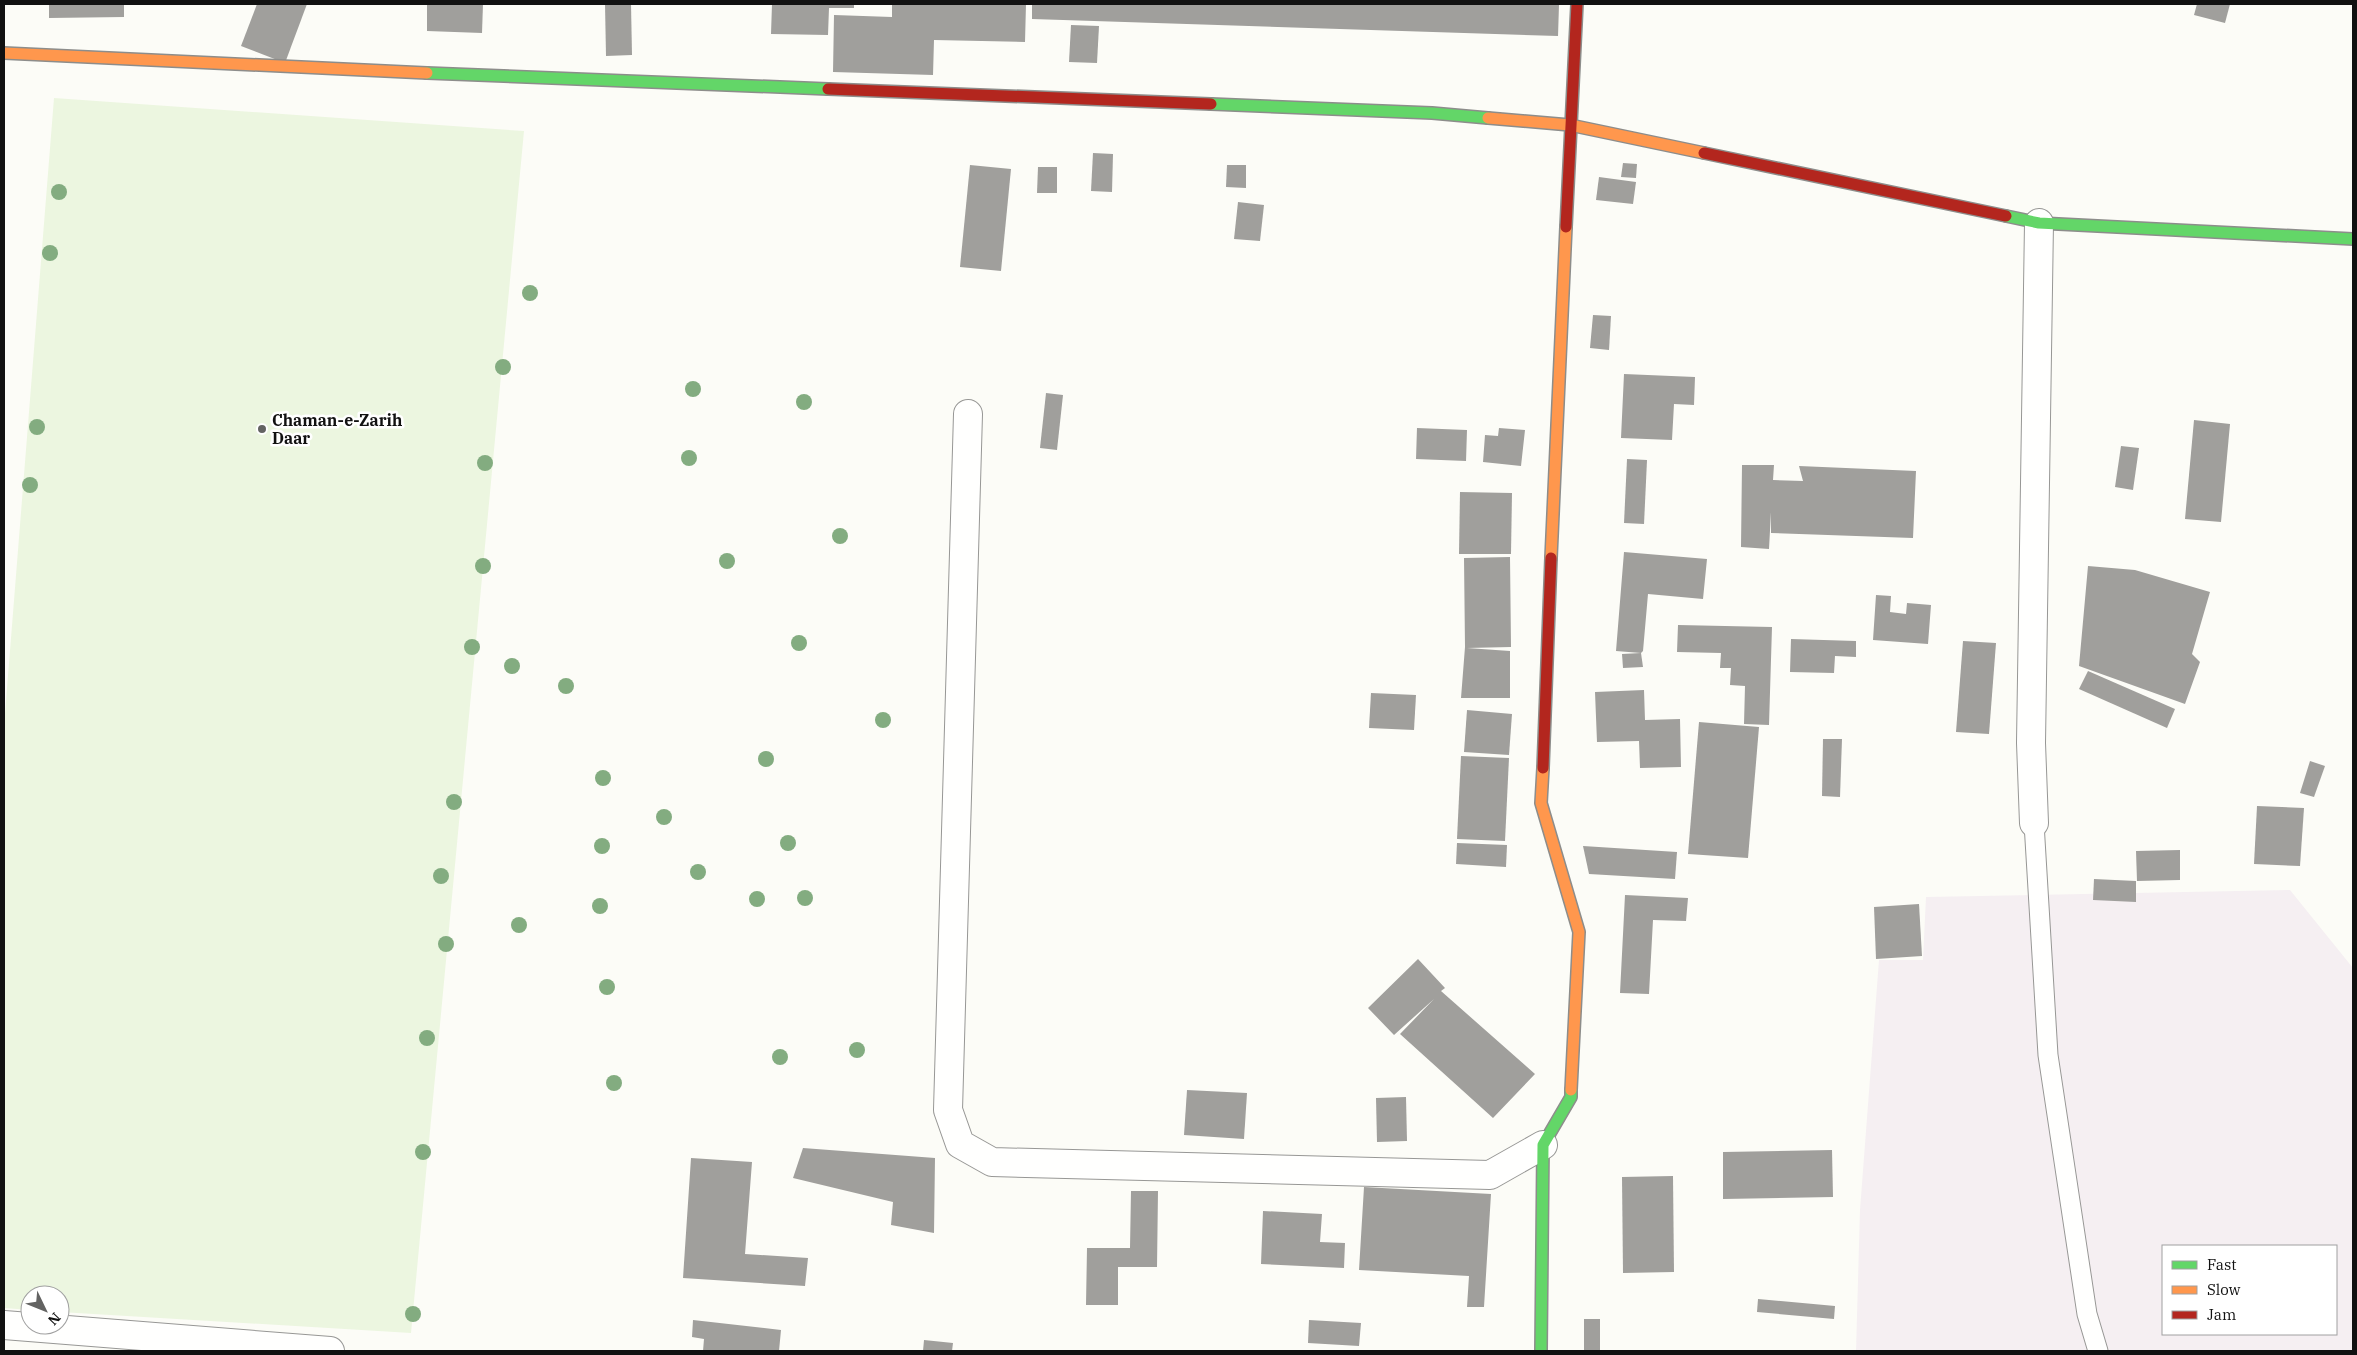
<svg xmlns="http://www.w3.org/2000/svg" width="2357" height="1355" viewBox="0 0 2357 1355" font-family="'IBM Plex Serif',serif">
  <rect width="100%" height="100%" fill="#fcfcf7"/>
  <path fill="#f5eff2" fill-rule="evenodd" d="M2290 890 2353 968V1351H1856L1860 1210 1879 960H1923L1926 897ZM2163 1246H2336V1334H2163Z"/>
  <polygon fill="#ecf6e0" points="54,98 524,131 411,1333 60,1312 60,1295 30,1295 30,1310 4,1308 4,726"/>
  <g fill="#a09f9c">
    <polygon points="49,4 124,4 124,17 49,18"/>
    <polygon points="257,4 307,4 285,63 241,46"/>
    <polygon points="427,4 483,4 482,33 427,31"/>
    <polygon points="605,4 631,4 632,55 606,56"/>
    <polygon points="772,4 854,4 854,8 829,8 828,35 771,34"/>
    <polygon points="892,4 1026,4 1025,42 934,40 933,75 833,72 834,15 892,17"/>
    <polygon points="1032,4 1559,4 1558,36 1032,19"/>
    <polygon points="2197,4 2230,4 2225,23 2194,15"/>
    <polygon points="1071,25 1099,26 1097,63 1069,62"/>
    <polygon points="1093,153 1113,154 1112,192 1091,191"/>
    <polygon points="1623,163 1637,164 1636,178 1621,177"/>
    <polygon points="970,165 1011,169 1001,271 960,267"/>
    <polygon points="1227,165 1246,165 1246,188 1226,187"/>
    <polygon points="1038,167 1057,167 1057,193 1037,193"/>
    <polygon points="1599,177 1636,182 1633,204 1596,200"/>
    <polygon points="1238,202 1264,205 1260,241 1234,239"/>
    <polygon points="1593,315 1611,316 1609,350 1590,348"/>
    <polygon points="1624,374 1695,377 1694,405 1674,404 1672,440 1621,438"/>
    <polygon points="1046,393 1063,395 1057,450 1040,448"/>
    <polygon points="2194,420 2230,424 2221,522 2185,519"/>
    <polygon points="1417,428 1467,430 1466,461 1416,459"/>
    <polygon points="1499,428 1525,430 1521,466 1483,462 1485,435 1498,436"/>
    <polygon points="2121,446 2139,448 2133,490 2115,487"/>
    <polygon points="1627,459 1647,460 1644,524 1624,523"/>
    <polygon points="1742,465 1774,465 1773,480 1803,481 1799,466 1916,471 1913,538 1771,533 1771,512 1769,549 1741,547"/>
    <polygon points="1460,492 1512,493 1511,554 1459,554"/>
    <polygon points="1624,552 1707,559 1703,599 1648,594 1643,651 1641,653 1616,651"/>
    <polygon points="1510,557 1511,647 1467,648 1510,651 1510,698 1461,698 1465,647 1464,558"/>
    <polygon points="2088,566 2135,570 2210,592 2192,654 2200,662 2185,704 2079,666"/>
    <polygon points="1876,595 1891,596 1890,612 1906,614 1907,603 1931,605 1928,644 1873,640"/>
    <polygon points="1678,625 1772,627 1769,725 1744,724 1745,686 1730,685 1731,668 1720,668 1721,653 1677,652"/>
    <polygon points="1791,639 1856,641 1856,657 1835,656 1834,673 1790,672"/>
    <polygon points="1963,641 1996,643 1989,734 1956,732"/>
    <polygon points="1641,653 1643,667 1623,668 1622,654"/>
    <polygon points="2088,671 2175,709 2167,728 2079,689"/>
    <polygon points="1644,690 1645,720 1680,719 1681,767 1640,768 1639,741 1597,742 1595,692"/>
    <polygon points="1371,693 1416,695 1414,730 1369,728"/>
    <polygon points="1467,710 1512,714 1509,755 1464,752"/>
    <polygon points="1699,722 1759,727 1748,858 1688,854"/>
    <polygon points="1823,739 1842,739 1840,797 1822,796"/>
    <polygon points="1461,756 1509,758 1505,841 1457,839"/>
    <polygon points="2310,761 2325,766 2314,797 2300,793"/>
    <polygon points="2257,806 2304,808 2300,866 2254,864"/>
    <polygon points="1457,843 1507,845 1506,867 1456,864"/>
    <polygon points="1583,846 1677,852 1675,879 1589,874"/>
    <polygon points="2180,850 2180,880 2137,881 2136,851"/>
    <polygon points="2094,879 2136,881 2136,902 2093,900"/>
    <polygon points="1625,895 1688,898 1686,921 1653,920 1649,994 1620,993"/>
    <polygon points="1919,904 1922,956 1876,959 1874,907"/>
    <polygon points="1418,959 1445,988 1441,991 1535,1074 1493,1118 1400,1034 1434,999 1394,1035 1368,1008"/>
    <polygon points="1187,1090 1247,1093 1244,1139 1184,1135"/>
    <polygon points="1406,1097 1407,1141 1377,1142 1376,1098"/>
    <polygon points="803,1148 935,1158 934,1233 891,1225 893,1202 793,1178"/>
    <polygon points="1832,1150 1833,1197 1723,1199 1723,1152"/>
    <polygon points="691,1158 752,1162 745,1254 808,1258 805,1286 683,1278"/>
    <polygon points="1673,1176 1674,1272 1623,1273 1622,1177"/>
    <polygon points="1364,1187 1491,1194 1484,1307 1467,1307 1469,1276 1359,1270"/>
    <polygon points="1131,1191 1158,1191 1157,1267 1118,1267 1118,1305 1086,1305 1087,1248 1130,1248"/>
    <polygon points="1263,1211 1322,1214 1320,1242 1345,1243 1344,1268 1261,1264"/>
    <polygon points="1758,1299 1835,1306 1834,1319 1757,1312"/>
    <rect x="1584" y="1319" width="16" height="32"/>
    <polygon points="693,1320 781,1330 779,1351 703,1351 704,1339 692,1337"/>
    <polygon points="1309,1320 1361,1323 1359,1346 1308,1343"/>
    <polygon points="924,1340 953,1343 952,1351 923,1351"/>
  </g>
  <g fill="none" stroke-linecap="round" stroke-linejoin="round">
    <defs>
      <polyline id="lane" points="2034,823 2048,1055 2087,1314 2098,1351"/>
      <g id="street">
        <polyline points="968,414 948,1110 960,1144 992,1162 1490,1175 1543,1145"/>
        <polyline points="2034,823 2031,743 2039,223"/>
        <polyline points="4,1325 330,1351"/>
      </g>
      <g id="fast">
        <polyline points="427,73 828,89"/>
        <polyline points="1211,104 1432,113 1488,118"/>
        <polyline points="2006,216 2039,223 2353,239"/>
        <polyline points="1541,1351 1543,1145 1571,1097 1571,1090"/>
      </g>
      <g id="slow">
        <polyline points="4,53 427,73"/>
        <polyline points="1488,118 1570,125 1704,153"/>
        <polyline points="1551,558 1566,227"/>
        <polyline points="1543,768 1541,803 1579,932 1571,1090"/>
      </g>
      <g id="jam">
        <polyline points="828,89 1211,104"/>
        <polyline points="1704,153 2006,216"/>
        <polyline points="1566,227 1577,4"/>
        <polyline points="1543,768 1551,558"/>
      </g>
    </defs>
    <use href="#lane" stroke="#979795" stroke-width="21"/>
    <use href="#street" stroke="#979795" stroke-width="30"/>
    <use href="#fast" stroke="#8d8d8b" stroke-width="14"/>
    <use href="#slow" stroke="#8d8d8b" stroke-width="14"/>
    <use href="#jam" stroke="#8d8d8b" stroke-width="14"/>
    <use href="#lane" stroke="#fffffe" stroke-width="19"/>
    <use href="#street" stroke="#fffffe" stroke-width="28"/>
    <use href="#fast" stroke="#63d668" stroke-width="11"/>
    <use href="#slow" stroke="#ff974d" stroke-width="11"/>
    <use href="#jam" stroke="#b3261e" stroke-width="11"/>
  </g>
  <g fill="#83ac80">
    <circle cx="59" cy="192" r="8"/>
    <circle cx="50" cy="253" r="8"/>
    <circle cx="530" cy="293" r="8"/>
    <circle cx="503" cy="367" r="8"/>
    <circle cx="693" cy="389" r="8"/>
    <circle cx="804" cy="402" r="8"/>
    <circle cx="37" cy="427" r="8"/>
    <circle cx="689" cy="458" r="8"/>
    <circle cx="485" cy="463" r="8"/>
    <circle cx="30" cy="485" r="8"/>
    <circle cx="840" cy="536" r="8"/>
    <circle cx="727" cy="561" r="8"/>
    <circle cx="483" cy="566" r="8"/>
    <circle cx="799" cy="643" r="8"/>
    <circle cx="472" cy="647" r="8"/>
    <circle cx="512" cy="666" r="8"/>
    <circle cx="566" cy="686" r="8"/>
    <circle cx="883" cy="720" r="8"/>
    <circle cx="766" cy="759" r="8"/>
    <circle cx="603" cy="778" r="8"/>
    <circle cx="454" cy="802" r="8"/>
    <circle cx="664" cy="817" r="8"/>
    <circle cx="788" cy="843" r="8"/>
    <circle cx="602" cy="846" r="8"/>
    <circle cx="698" cy="872" r="8"/>
    <circle cx="441" cy="876" r="8"/>
    <circle cx="805" cy="898" r="8"/>
    <circle cx="757" cy="899" r="8"/>
    <circle cx="600" cy="906" r="8"/>
    <circle cx="519" cy="925" r="8"/>
    <circle cx="446" cy="944" r="8"/>
    <circle cx="607" cy="987" r="8"/>
    <circle cx="427" cy="1038" r="8"/>
    <circle cx="857" cy="1050" r="8"/>
    <circle cx="780" cy="1057" r="8"/>
    <circle cx="614" cy="1083" r="8"/>
    <circle cx="423" cy="1152" r="8"/>
    <circle cx="413" cy="1314" r="8"/>
  </g>
  <circle fill="#636362" stroke="#fff" stroke-width="2" cx="262" cy="429" r="5"/>
  <g text-anchor="middle" dominant-baseline="central" stroke-width="5" stroke-linejoin="round" paint-order="stroke">
    <g font-size="16" font-weight="bold" fill="#111" stroke="#fff" text-anchor="start">
      <text x="272" y="420">Chaman-e-Zarih<tspan x="272" dy="18">Daar</tspan></text>
    </g>
  </g>
  <rect width="2357" height="1355" fill="none" stroke="#111111" stroke-width="10"/>
  <rect x="2162" y="1245" width="175" height="90" fill="#ffffff" stroke="#a0a0a0"/>
  <rect x="2172" y="1261" width="25" height="8" fill="#63d668" stroke="#a0a0a0"/>
  <text x="2207" y="1270" font-size="15" fill="#111111">Fast</text>
  <rect x="2172" y="1286" width="25" height="8" fill="#ff974d" stroke="#a0a0a0"/>
  <text x="2207" y="1295" font-size="15" fill="#111111">Slow</text>
  <rect x="2172" y="1311" width="25" height="8" fill="#b3261e" stroke="#a0a0a0"/>
  <text x="2207" y="1320" font-size="15" fill="#111111">Jam</text>
  <g transform="translate(45 1310) rotate(133)"><circle r="24" fill="#ffffff" stroke="#a0a0a0"/>
  <path d="M0-4L9 19L0 12L-9 19Z" fill="#636362"/>
  <text y="-8" font-size="14" font-weight="bold" text-anchor="middle" fill="#111111">N</text>
  </g>
</svg>
